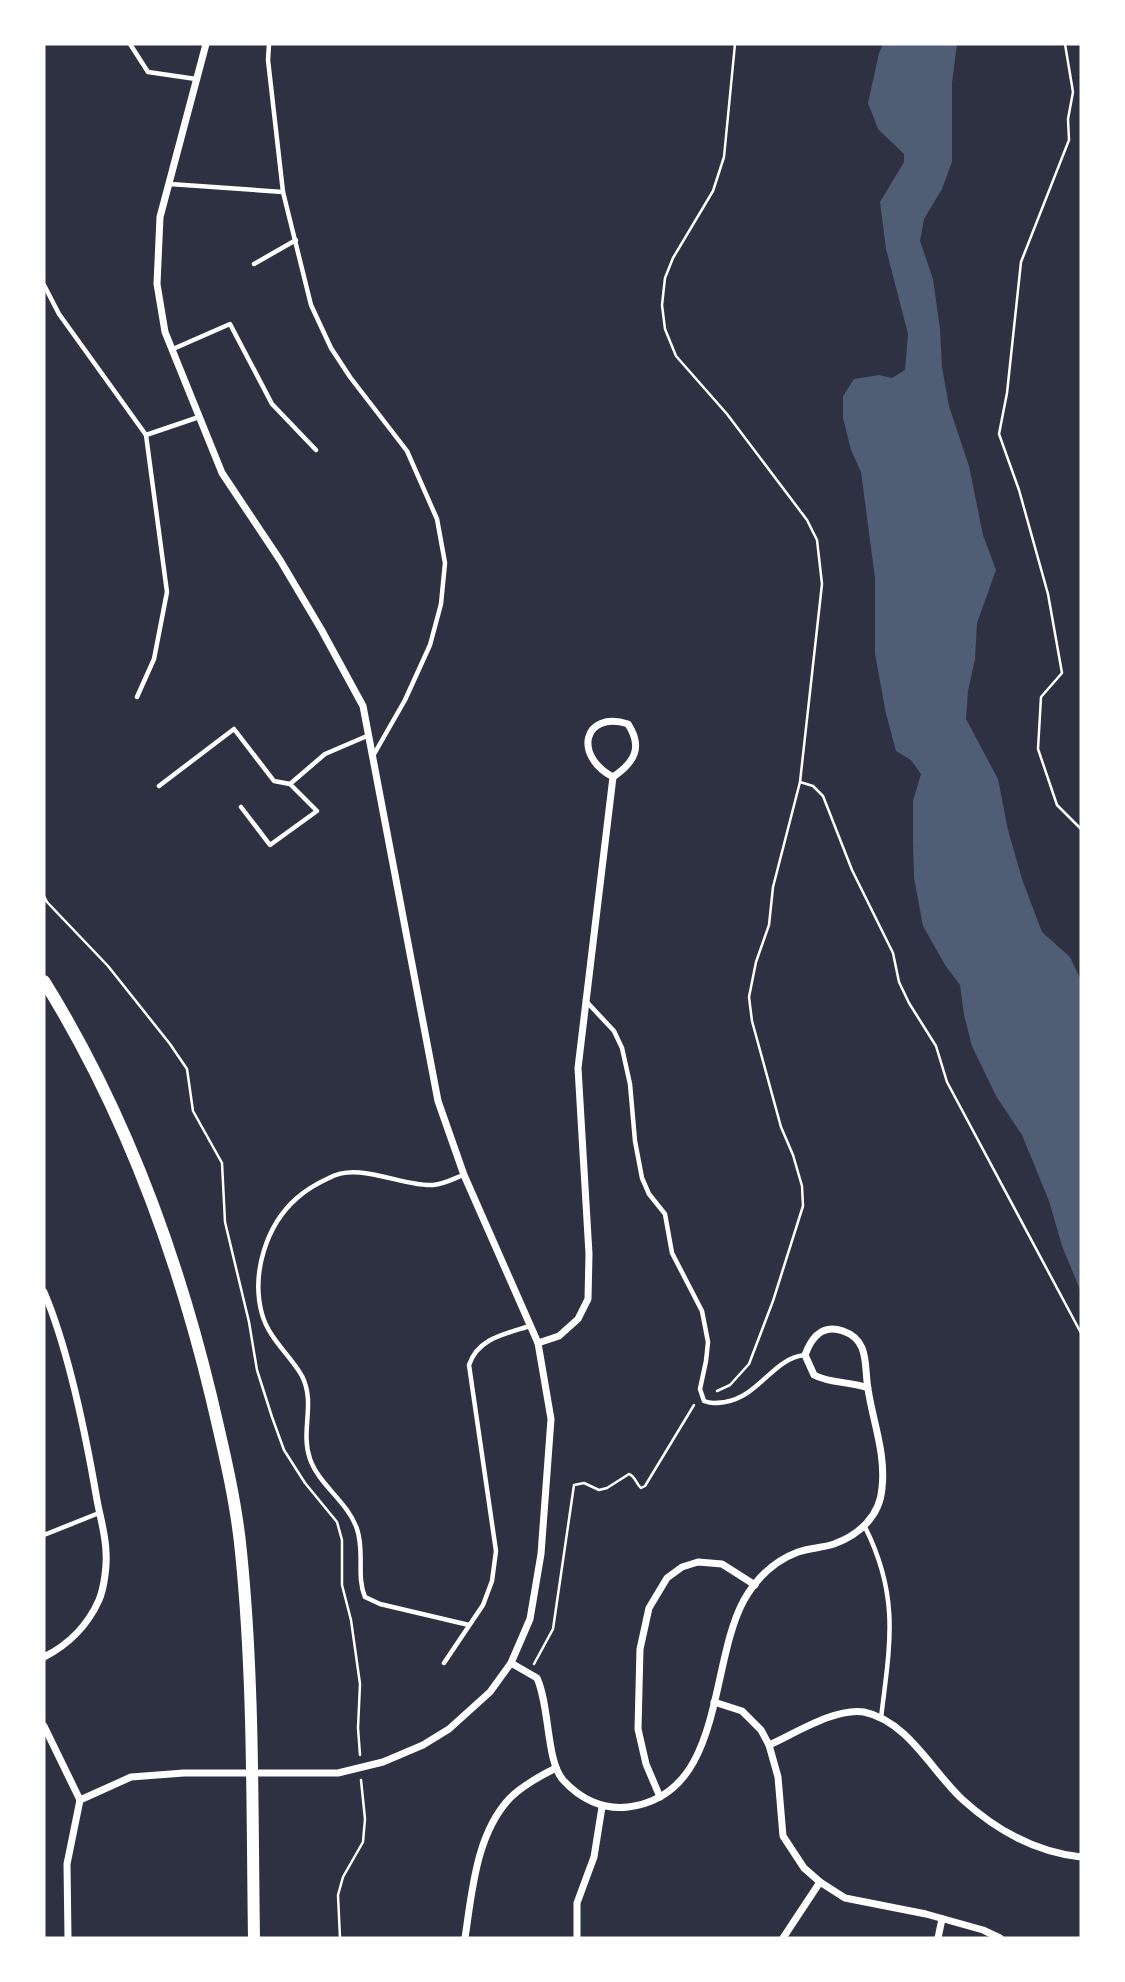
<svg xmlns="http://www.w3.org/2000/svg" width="1125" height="1982" viewBox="0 0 1125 1982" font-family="Cabin,sans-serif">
  <rect width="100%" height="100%" fill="#2d3142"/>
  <polygon fill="#4f5d75" points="883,44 957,44 952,83 952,162 942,189 924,219 920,241 933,279 940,329 942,367 949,406 969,466 983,535 996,570 977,623 975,659 968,691 966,719 998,779 1008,830 1022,879 1042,932 1070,957 1081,980 1081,1292 1062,1246 1049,1201 1022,1135 996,1096 972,1046 964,1015 960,985 945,965 923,926 914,878 913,842 913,801 921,774 911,760 896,751 886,714 875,654 875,578 861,472 851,450 843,418 843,396 854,379 879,375 892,378 905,370 908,334 886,249 880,202 904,162 904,154 878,129 868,103 879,53"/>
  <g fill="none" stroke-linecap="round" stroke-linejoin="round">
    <g stroke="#fff" stroke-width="2.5">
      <polyline points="735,44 724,157 713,191 673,258 665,278 662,305 665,329 676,356 727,414 807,520 817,540 822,584 800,782 813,786 823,796 852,870 893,953 899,982 909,1003 936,1046 947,1082 1081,1333"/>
      <polyline points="1065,44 1073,92 1068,119 1069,140 1021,262 1007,393 999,434 1019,490 1048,594 1062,673 1041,697 1038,749 1057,805 1081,829"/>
      <polyline points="44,896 47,902 108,966 170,1044 187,1069 193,1111 222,1163 225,1222 249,1322 257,1370 272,1417 284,1450 305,1483 337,1522 342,1540 342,1585 351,1620 360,1684 358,1728 360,1755"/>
      <polyline points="717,1391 730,1385 749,1364 773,1301 803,1206 802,1186 793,1155 781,1127 752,1021 749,997 756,962 769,925 773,887 800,782"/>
      <path d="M534 1664 553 1629 574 1485 584 1483 599 1490 607 1488 629 1474C636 1477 636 1484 641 1488L645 1486 694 1405"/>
      <polyline points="340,1938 338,1895 343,1877 363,1842 365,1819 361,1780"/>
    </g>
    <g stroke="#fff" stroke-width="4.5">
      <polyline points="130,44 148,72 196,79"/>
      <polyline points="269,44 268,60 283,192 311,305 331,348 350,377 407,451 437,519 445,563 441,604 430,645 405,700 373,756"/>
      <polyline points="170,184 283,192"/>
      <polyline points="254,264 296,240"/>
      <polyline points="44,285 59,314 146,435"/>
      <polyline points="173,349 230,324 272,404 316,450"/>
      <polyline points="137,697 154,659 167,592 146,435 199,417"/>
      <polyline points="159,786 234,729 274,781 290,784"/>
      <polyline points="241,807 270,845 317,811 290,784 325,754 367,736"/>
      <path d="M585 1000 614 1031 622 1048 630 1084 635 1141 642 1178 649 1194 665 1214 672 1253 702 1311 708 1342 706 1361 700 1389 704 1401C711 1404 717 1403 725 1402 760 1396 773 1358 805 1355"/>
      <path d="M463 1175C453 1179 444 1184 433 1185 402 1187 359 1161 329 1178 318 1183 306 1190 297 1198 266 1225 251 1274 262 1314 269 1339 290 1355 302 1376 316 1404 300 1431 310 1459 319 1485 348 1502 357 1529 365 1552 356 1576 365 1597L380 1604 469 1625"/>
      <path d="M865 1527C900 1597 890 1644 881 1718"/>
      <polyline points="44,1535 99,1513"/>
      <path d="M444 1663 483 1605 492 1581 496 1551 469 1365C478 1338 505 1334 530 1326"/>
    </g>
    <g stroke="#fff" stroke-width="7">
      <path d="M44 1292C69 1351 86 1436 97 1500 100 1517 106 1536 106 1553 107 1566 104 1588 99 1600 88 1625 68 1645 44 1657"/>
      <path d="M538 1343 559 1336 578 1319 588 1299 589 1254 578 1068 613 777C635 762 643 747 628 724 583 710 573 756 613 777"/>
      <path d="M511 1663 537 1678C550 1707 546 1760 563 1780 580 1799 603 1810 628 1807 725 1795 708 1666 744 1600 756 1579 774 1561 798 1552 809 1548 822 1548 834 1544 859 1535 880 1516 882 1488 886 1454 873 1422 868 1389 864 1366 870 1340 843 1331 823 1324 812 1336 805 1355L814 1375C831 1384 850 1381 868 1388"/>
      <polyline points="714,1702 742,1711 761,1730 769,1745 778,1777 783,1836 804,1868 820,1882 845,1898 926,1914 983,1930 1000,1938"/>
      <polyline points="44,1726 80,1800"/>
      <path d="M769 1745C794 1734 836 1707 864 1712 908 1721 933 1773 963 1800 996 1830 1036 1852 1081 1857"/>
      <polyline points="660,1797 646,1764 638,1729 640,1649 649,1608 667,1578 682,1567 698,1562 722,1564 755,1585"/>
      <polyline points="68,1938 67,1864 80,1800 131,1777 184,1773 338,1773 383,1762 423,1745 449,1729 490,1692 511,1663 530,1619 541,1554 551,1419 538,1343 464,1175 438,1101 363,706 321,629 280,560 222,473 165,332 157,284 160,217 206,44"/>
      <path d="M465 1938C472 1892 476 1834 510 1798 523 1785 540 1776 556 1768"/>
      <polyline points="577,1938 577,1903 594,1857 602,1807"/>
      <polyline points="783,1938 820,1882"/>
      <polyline points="938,1938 942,1919"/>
    </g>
    <path stroke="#fff" stroke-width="12" d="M44 981C123 1108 176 1251 211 1396 223 1447 236 1500 241 1552 254 1680 252 1810 254 1938"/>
  </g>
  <rect width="1125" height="1982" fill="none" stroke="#ffffff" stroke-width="91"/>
</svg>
